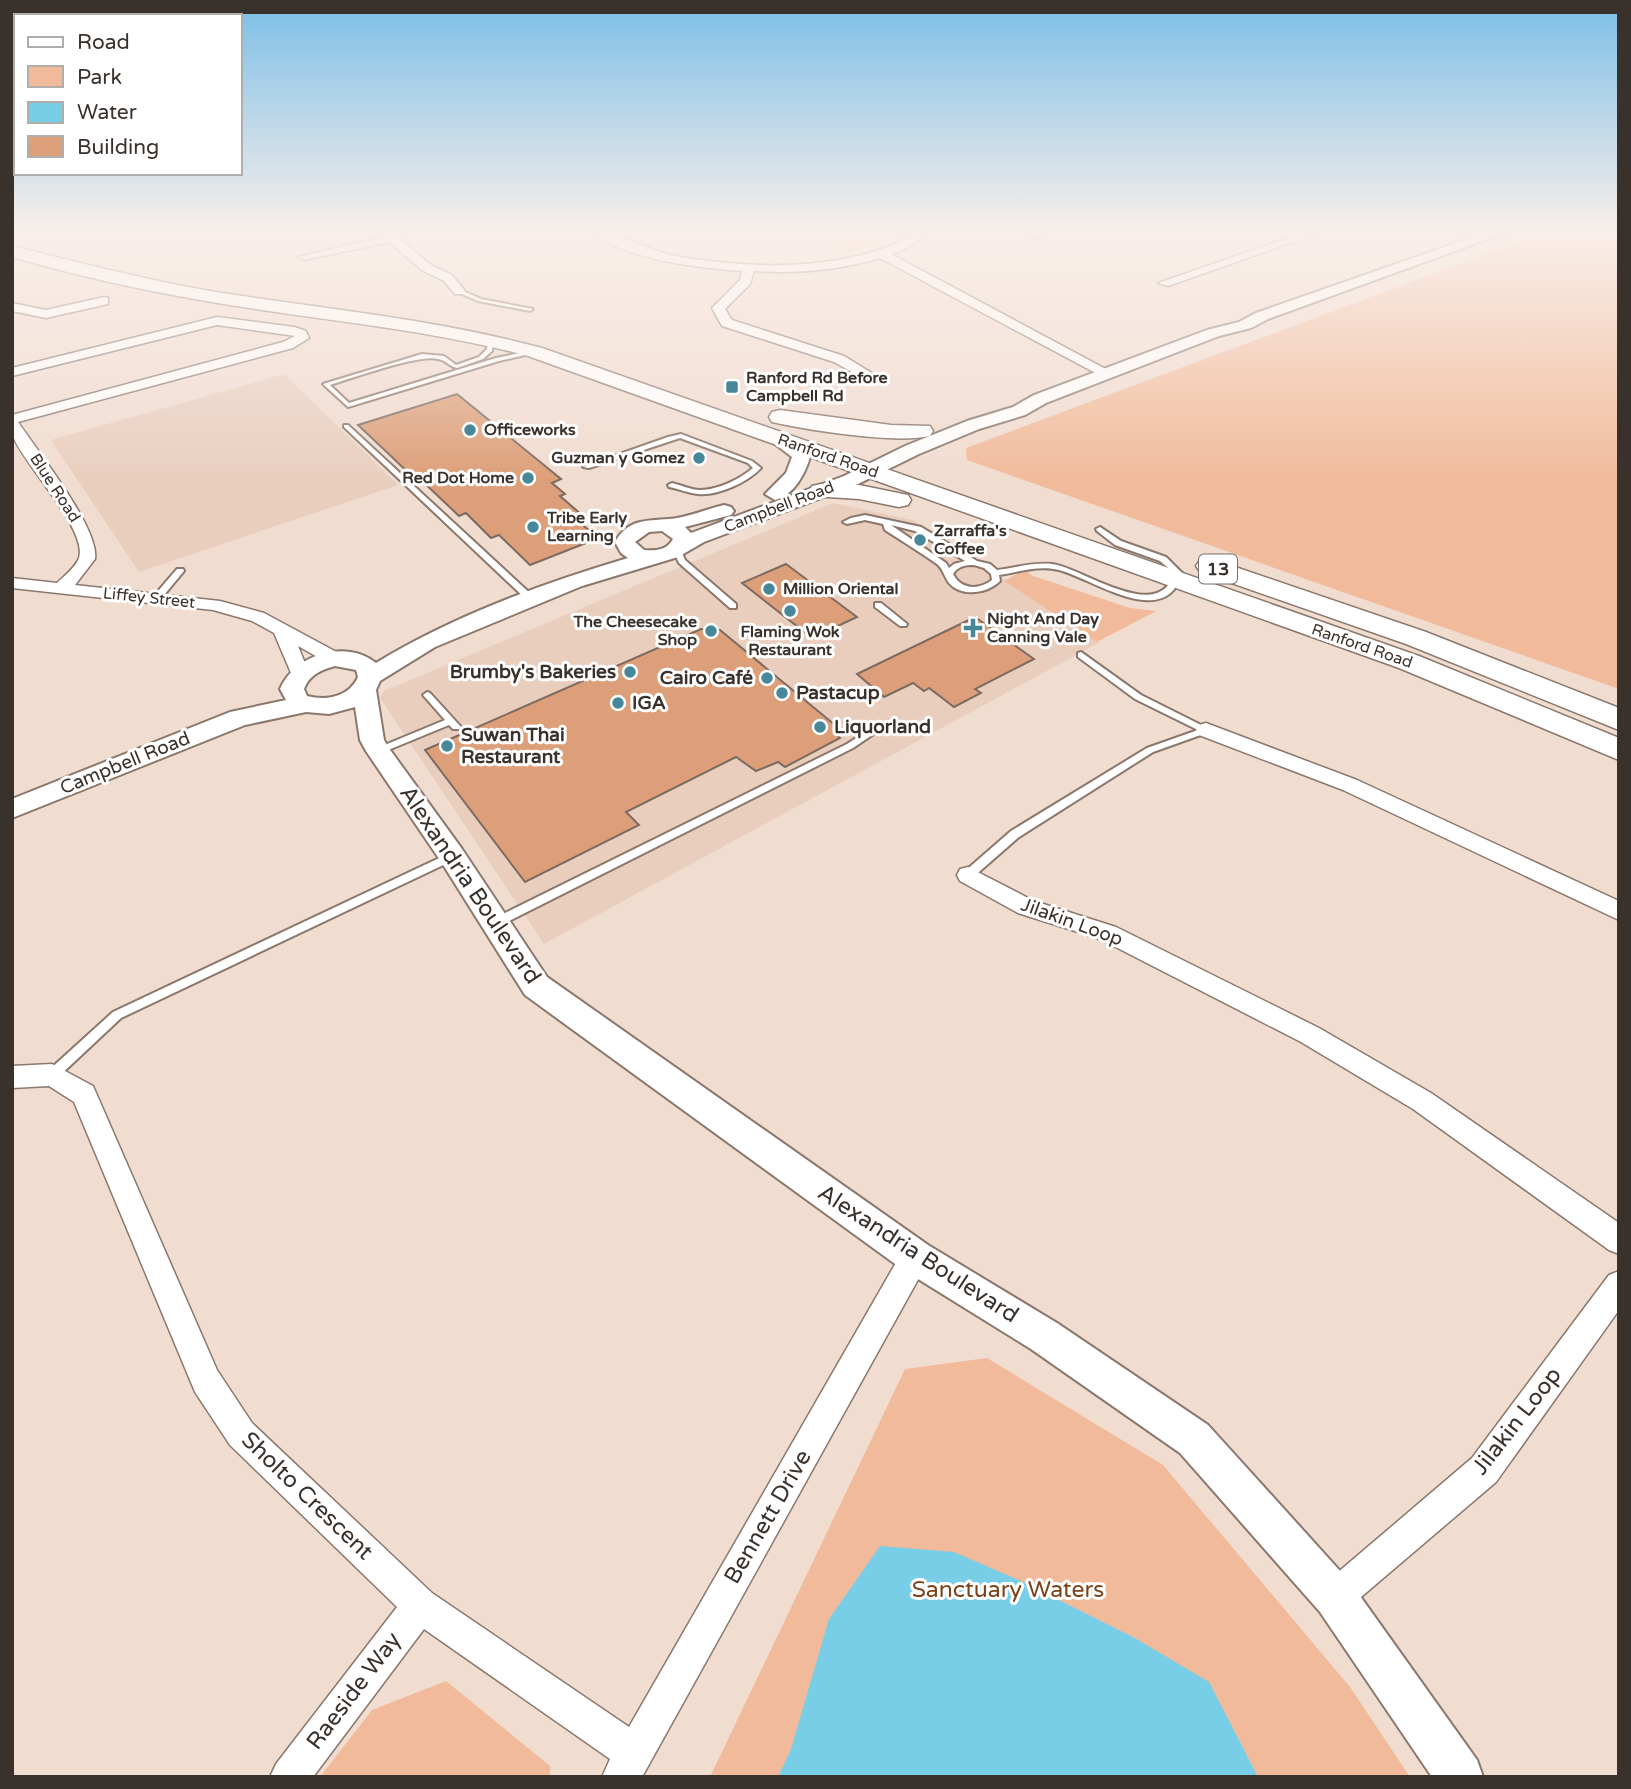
<svg xmlns="http://www.w3.org/2000/svg" width="1631" height="1789" viewBox="0 0 1631 1789" font-family="'Varela Round',sans-serif">
  <rect width="100%" height="100%" fill="#f1dcd0"/>
  <g fill="#e9cebe">
    <polygon points="284,374 398,485 139,572 51,440"/>
    <polygon points="833,503 913,520 1100,642 544,944 380,698 384,691"/>
  </g>
  <g fill="#f1bb9b">
    <polygon points="809,231 862,231 885,242 848,252"/>
    <polygon points="1548,231 1619,231 1619,689 967,460 966,448"/>
    <polygon points="1024,570 1033,576 1130,608 1156,611 1097,642 1004,581"/>
    <polygon points="987,1358 1163,1465 1350,1687 1410,1777 710,1777 905,1369"/>
    <polygon points="446,1681 550,1766 550,1777 320,1777 372,1710"/>
  </g>
  <polygon fill="#77cee6" points="880,1546 954,1552 1023,1582 1133,1637 1209,1682 1258,1777 778,1777 791,1749 829,1619"/>
  <g fill="#dd9f79" stroke="#7d6b61" stroke-width="2">
    <polygon points="457,394 561,479 552,483 565,494 560,496 583,516 575,519 599,538 530,565 499,535 491,538 466,513 459,516 419,478 415,479 358,425"/>
    <polygon points="786,564 857,617 812,638 742,583"/>
    <polygon points="975,617 1034,659 975,689 981,693 954,707 929,688 924,691 913,683 884,697 857,674"/>
    <polygon points="701,629 720,630 841,730 835,733 840,738 785,767 778,762 756,771 736,757 626,812 639,825 525,882 425,750"/>
  </g>
  <g fill="none" stroke-linecap="round" stroke-linejoin="round">
    <defs>
      <g id="service">
        <polygon points="1042,231 1049,231 1035,238 1030,237"/>
        <polygon points="459,289 481,299 533,309 530,311 478,301 457,292 457,290"/>
        <path d="M488 339 493 340 492 351 483 359 457 368C450 367 446 360 438 359 419 354 353 378 330 385L349 403 496 358 535 350 538 352 499 361 348 407 323 384 422 354 444 356 456 365 479 357 487 349Z"/>
        <polygon points="344,425 348,425 534,597 534,601 528,601 344,427"/>
        <path d="M681 434 752 461 761 468C747 483 717 496 698 494 688 493 679 489 669 487L668 485 672 483C681 485 691 490 700 490 718 490 740 479 753 468L748 463 680 438 589 468 583 467 668 437Z"/>
        <path d="M865 515 921 527 977 561 990 564 997 570C1015 568 1033 562 1052 564 1083 568 1159 625 1174 573L1160 561 1115 545 1097 531 1096 529 1100 527 1121 541 1166 557 1182 573C1166 632 1091 578 1059 570 1039 565 1019 572 999 575L1000 581C988 593 962 598 949 583 944 576 943 569 937 564 920 552 902 541 885 530L883 524 865 520 847 524 843 522 851 518ZM891 525 915 531 965 561 954 564 949 568 946 563ZM974 565 984 568 991 574 992 580C979 590 961 590 953 574 958 566 965 565 974 565Z"/>
        <polygon points="674,548 680,548 685,560 736,604 736,608 730,608 679,563 673,550"/>
        <polygon points="177,569 183,569 184,571 159,601 153,601 153,597"/>
        <polygon points="875,603 881,603 907,624 906,626 900,626 875,607"/>
        <polygon points="1081,652 1141,695 1211,730 1209,732 1153,752 1019,837 972,878 964,878 963,875 964,872 1011,831 1147,748 1198,730 1135,699 1078,657 1078,653"/>
        <polygon points="427,692 430,693 461,727 459,729 453,729 449,725 381,753 375,753 373,751 375,749 445,720 423,695"/>
        <polygon points="872,728 877,731 875,733 853,748 499,926 491,926 490,923 491,920 847,744"/>
        <polygon points="452,852 457,856 456,859 121,1018 56,1079 52,1080 48,1079 46,1075 48,1071 113,1012"/>
      </g>
      <g id="minor">
        <polygon points="378,231 390,231 431,265 452,275 465,291 463,294 455,294 444,281 423,271 389,242 304,260 298,257 383,237"/>
        <path d="M591 231C612 230 645 248 667 254 698 261 731 264 763 265 802 266 842 262 879 250 898 245 913 231 933 231L901 251 891 254 1115 374 1108 378 1103 377 880 258C840 270 796 274 754 271L750 284 725 309 732 320 844 356 875 375 873 378H863L834 362 722 326 712 308 740 280 742 271C699 268 625 260 591 231Z"/>
        <polygon points="1308,231 1318,233 1168,286 1158,283"/>
        <polygon points="104,297 108,298 108,304 46,318 12,311 12,303 46,310"/>
        <path d="M217 317 294 327 306 331 309 338 293 348 18 422C36 449 100 529 95 559L75 585 220 601 264 613 342 655 344 659 342 663H328L298 646 309 673 300 679 291 673 274 633 252 621 213 610 12 588V578L57 583C64 576 75 568 79 558 88 529 23 464 13 436 11 430 12 421 12 415L283 342 295 336 217 325 12 376V368Z"/>
        <polygon points="1206,723 1357,780 1619,901 1619,920 1343,790 1199,735 1196,730 1199,725"/>
        <polygon points="968,867 1034,901 1116,927 1319,1028 1431,1093 1619,1223 1619,1254 1609,1250 1413,1109 1301,1042 1100,939 1018,913 960,881 957,875 960,869"/>
        <polygon points="52,1064 93,1086 217,1370 252,1423 432,1593 629,1727 905,1247 915,1243 925,1247 930,1257 925,1267 642,1777 602,1777 610,1759 424,1629 313,1777 270,1777 276,1764 397,1607 230,1445 195,1392 74,1102 49,1086 12,1088 12,1066"/>
        <polygon points="1619,1271 1619,1310 1496,1482 1347,1609 1335,1614 1323,1609 1318,1597 1323,1585 1472,1458 1609,1275"/>
      </g>
      <g id="tertiary">
        <path d="M1490 231H1510L1268 319 1251 328 1219 336 1046 403 1025 415 979 429 919 454 858 484 704 542 678 557 582 586 435 647 380 681 376 690 384 740 388 747 462 849 547 977 928 1245 1057 1323 1208 1425 1350 1582 1477 1760 1483 1777H1432L1320 1612 1180 1453 1031 1349 902 1269 525 995 442 863 366 751 360 740 355 707 329 714 306 712 245 725 12 818V799L230 712 286 700 280 689C295 654 346 639 376 663 453 616 541 584 628 558L621 553 615 542C628 519 645 521 669 519 687 518 706 509 724 505L731 507 734 511 731 515 685 527 691 533 844 476 905 446 967 421 1013 407 1034 395 1207 330 1239 322 1256 313ZM662 531 673 539C667 550 657 551 644 550L635 542 649 532ZM335 666 356 670 358 677C349 697 327 701 307 696L304 689C309 675 321 670 335 666Z"/>
        <path d="M776 433 805 448 810 457C805 474 794 495 775 500L765 494 786 473 792 457 767 438Z"/>
      </g>
      <g id="primary">
        <path d="M12 246C80 263 146 280 216 292 325 309 435 319 542 348L1419 656 1619 738V760L1399 668 528 356C439 332 347 323 256 309 174 297 92 280 12 257Z"/>
        <path d="M780 410 891 425 930 426 933 431 930 436C896 444 807 430 772 422L769 417 772 412Z"/>
        <polygon points="821,484 859,485 908,495 911,500 908,505 899,507 859,499 812,496 809,491 812,486"/>
        <polygon points="1209,558 1426,632 1619,708 1619,730 1406,644 1200,572 1196,566 1200,560"/>
      </g>
    </defs>
    <use href="#service" stroke="#8a786d" stroke-width="4"/>
    <use href="#minor" stroke="#8a786d" stroke-width="3"/>
    <use href="#tertiary" stroke="#8a786d" stroke-width="4"/>
    <use href="#primary" stroke="#8a786d" stroke-width="3"/>
    <use href="#service" fill="#fff" fill-rule="evenodd"/>
    <use href="#minor" fill="#fff" fill-rule="evenodd"/>
    <use href="#tertiary" fill="#fff" fill-rule="evenodd"/>
    <use href="#primary" fill="#fff" fill-rule="evenodd"/>
  </g>
  <linearGradient id="sky" x2="0" y2="1"><stop stop-color="#7bbee7"/><stop offset="0.48" stop-color="#f9efea"/><stop offset="1" stop-color="#f9efea" stop-opacity="0"/></linearGradient>
  <rect width="1631" height="481" fill="url(#sky)"/>
  <g fill="#468899" stroke="#fff" stroke-width="2.5">
    <rect x="725" y="380" width="14" height="14" rx="3.5"/>
    <circle cx="470" cy="430" r="7"/>
    <circle cx="699" cy="458" r="7"/>
    <circle cx="528" cy="478" r="7"/>
    <circle cx="533" cy="527" r="7"/>
    <circle cx="920" cy="540" r="7"/>
    <circle cx="769" cy="589" r="7"/>
    <circle cx="790" cy="611" r="7"/>
    <path d="M969.5 617.5h7v7h7v7h-7v7h-7v-7h-7v-7h7z"/>
    <circle cx="711" cy="631" r="7"/>
    <circle cx="630" cy="672" r="7"/>
    <circle cx="767" cy="678" r="7"/>
    <circle cx="782" cy="693" r="7"/>
    <circle cx="618" cy="703" r="7"/>
    <circle cx="820" cy="727" r="7"/>
    <circle cx="447" cy="746" r="7"/>
  </g>
  <g text-anchor="middle" dominant-baseline="central" stroke-width="6" stroke-linejoin="round" paint-order="stroke">
    <g font-size="16" font-weight="bold" fill="#39312c" stroke="#fff" text-anchor="start">
      <text x="746" y="378">Ranford Rd Before<tspan x="746" dy="18">Campbell Rd</tspan></text>
      <text x="484" y="430">Officeworks</text>
      <text x="685" y="458" text-anchor="end">Guzman y Gomez</text>
      <text x="514" y="478" text-anchor="end">Red Dot Home</text>
      <text x="547" y="518">Tribe Early<tspan x="547" dy="18">Learning</tspan></text>
      <text x="934" y="531">Zarraffa's<tspan x="934" dy="18">Coffee</tspan></text>
      <text x="783" y="589">Million Oriental</text>
      <text x="987" y="619">Night And Day<tspan x="987" dy="18">Canning Vale</tspan></text>
      <text x="697" y="622" text-anchor="end">The Cheesecake<tspan x="697" dy="18">Shop</tspan></text>
      <text x="790" y="632" text-anchor="middle">Flaming Wok<tspan x="790" dy="18">Restaurant</tspan></text>
    </g>
    <g font-size="16" fill="#39312c" stroke="#fff">
      <text transform="translate(828 456) rotate(19)">Ranford Road</text>
      <text transform="translate(55 488) rotate(57)">Blue Road</text>
      <text transform="translate(779 507) rotate(-21)">Campbell Road</text>
      <text transform="translate(149 598) rotate(6)">Liffey Street</text>
      <text transform="translate(1362 646) rotate(19)">Ranford Road</text>
    </g>
    <rect fill="#fff" stroke="#746f6b" stroke-width="2" x="1199" y="554.5" width="38" height="29" rx="5"/>
    <g font-size="18" font-weight="bold" fill="#39312c">
      <text x="1218" y="569">13</text>
    </g>
    <g font-size="19" font-weight="bold" fill="#39312c" stroke="#fff" text-anchor="start">
      <text x="616" y="672" text-anchor="end">Brumby's Bakeries</text>
      <text x="753" y="678" text-anchor="end">Cairo Café</text>
      <text x="796" y="693">Pastacup</text>
      <text x="632" y="703">IGA</text>
      <text x="834" y="727">Liquorland</text>
      <text x="461" y="735">Suwan Thai<tspan x="461" dy="22">Restaurant</tspan></text>
    </g>
    <g font-size="19" fill="#39312c" stroke="#fff">
      <text transform="translate(125 763) rotate(-22)">Campbell Road</text>
      <text transform="translate(1072 922) rotate(20)">Jilakin Loop</text>
    </g>
    <g font-size="23" fill="#39312c" stroke="#fff">
      <text transform="translate(470 885) rotate(56)">Alexandria Boulevard</text>
      <text transform="translate(918 1254) rotate(33)">Alexandria Boulevard</text>
      <text transform="translate(1517 1421) rotate(-52)">Jilakin Loop</text>
      <text transform="translate(307 1496) rotate(44)">Sholto Crescent</text>
      <text transform="translate(768 1517) rotate(-60)">Bennett Drive</text>
      <text transform="translate(354 1691) rotate(-53)">Raeside Way</text>
    </g>
    <g font-size="23" fill="#7d421a" stroke="#fff">
      <text x="1008" y="1590">Sanctuary Waters</text>
    </g>
  </g>
  <rect width="1631" height="1789" fill="none" stroke="#39312c" stroke-width="28"/>
  <rect x="14" y="14" width="228" height="161" fill="#ffffff" stroke="#b0adab" stroke-width="2"/>
  <rect x="28" y="37" width="35" height="10" fill="#ffffff" stroke="#b0adab" stroke-width="2"/>
  <text x="77" y="49" font-size="21" fill="#39312c">Road</text>
  <rect x="28" y="66" width="35" height="21" fill="#f1bb9b" stroke="#b0adab" stroke-width="2"/>
  <text x="77" y="84" font-size="21" fill="#39312c">Park</text>
  <rect x="28" y="102" width="35" height="21" fill="#77cee6" stroke="#b0adab" stroke-width="2"/>
  <text x="77" y="119" font-size="21" fill="#39312c">Water</text>
  <rect x="28" y="136" width="35" height="21" fill="#dd9f79" stroke="#b0adab" stroke-width="2"/>
  <text x="77" y="154" font-size="21" fill="#39312c">Building</text>
</svg>
